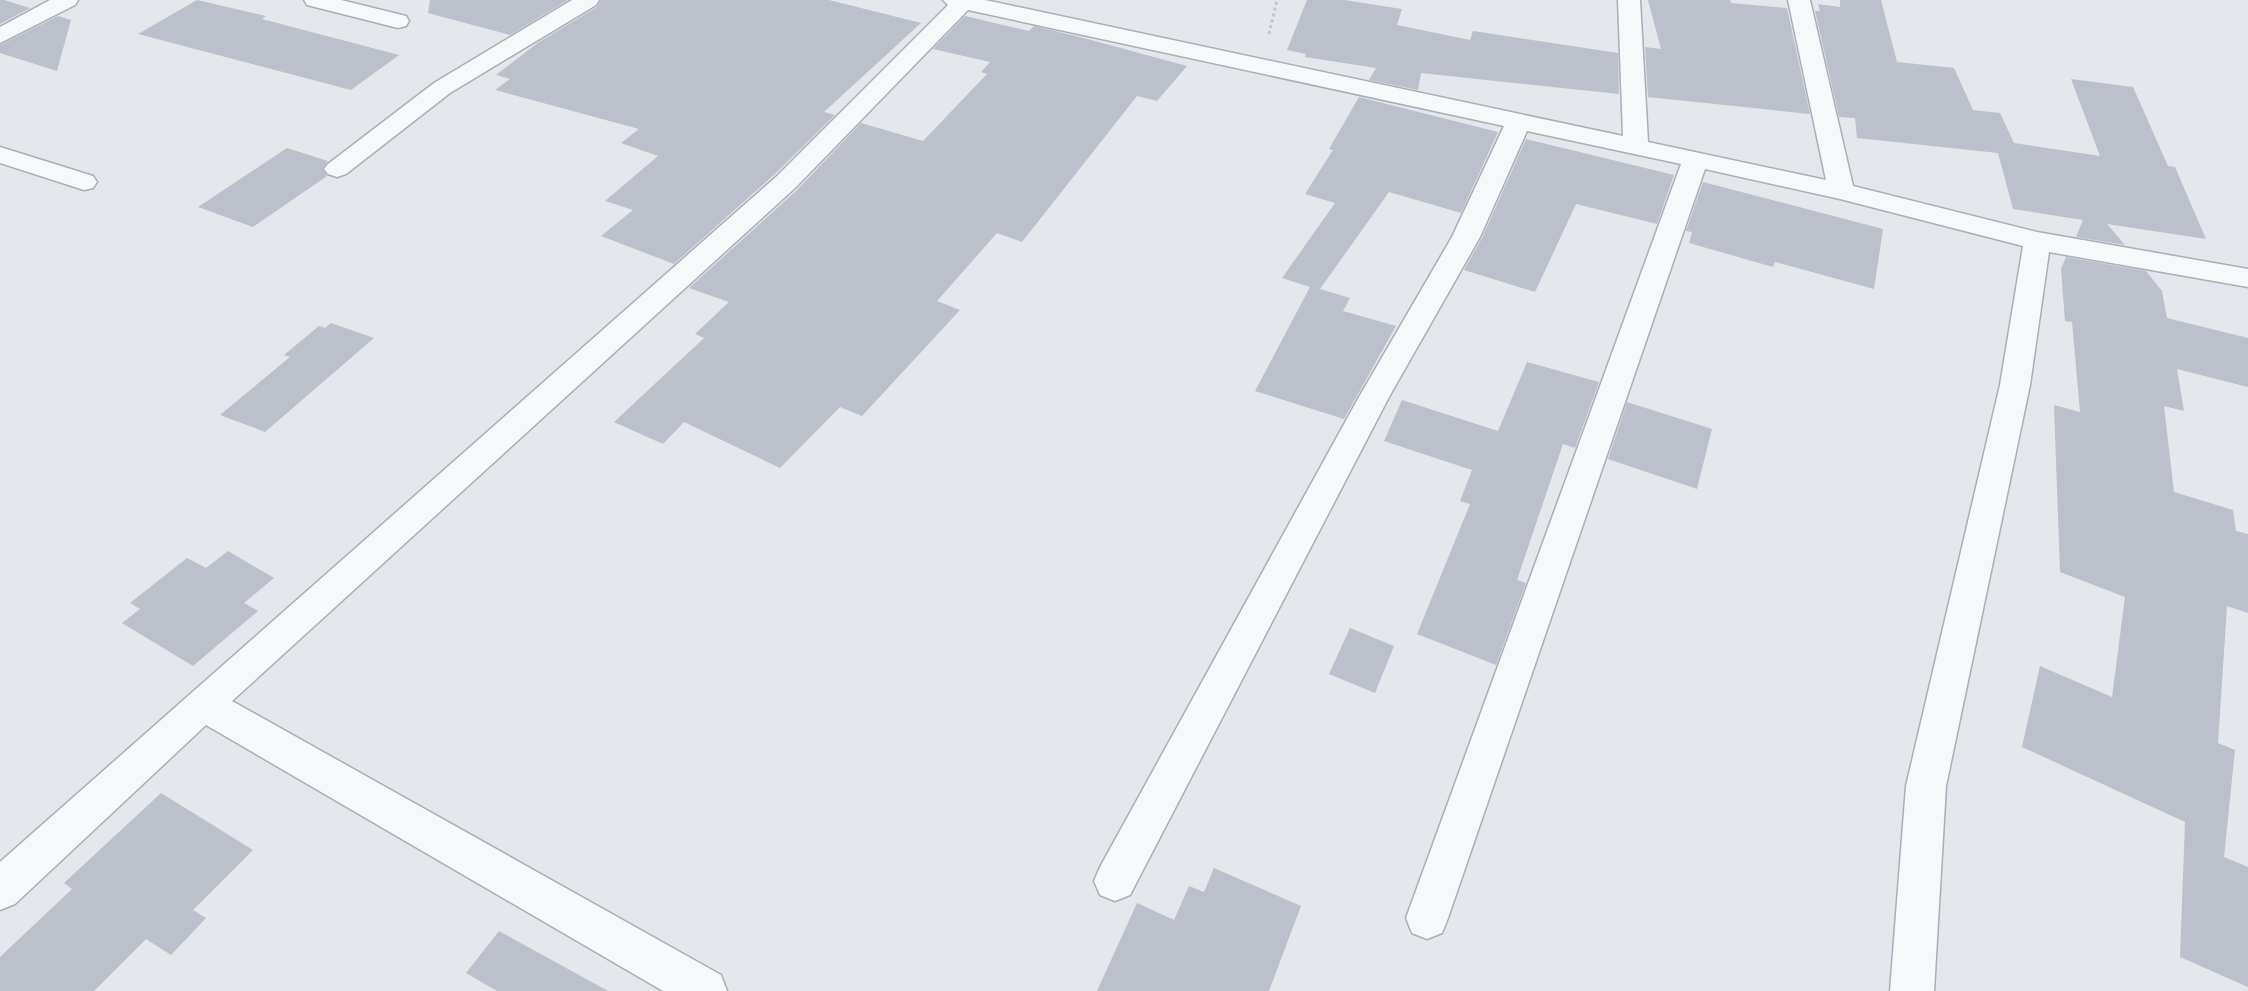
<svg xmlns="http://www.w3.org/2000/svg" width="2248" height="991" viewBox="0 0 2248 991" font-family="Rubik,sans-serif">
  <rect width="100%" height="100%" fill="#e4e7ec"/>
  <g fill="#bbc0ca">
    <polygon points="0,0 4,0 30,8 0,24"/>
    <polygon points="197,0 266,16 262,19 399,55 351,90 138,34"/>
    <polygon points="430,0 568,0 510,35 428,13"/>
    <polygon points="601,0 829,0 921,23 824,112 835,115 775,174 674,264 601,236 633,210 605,201 658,156 621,143 639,129 495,90 510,79 496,75 539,42 597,7"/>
    <polygon points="1307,0 1344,0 1402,9 1397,25 1470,40 1473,31 1618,53 1619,94 1421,73 1418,90 1369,80 1376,68 1305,57 1306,54 1287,50"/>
    <polygon points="1648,0 1730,0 1731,3 1787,8 1810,114 1648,97 1645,47 1661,49"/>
    <polygon points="1840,0 1881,0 1897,62 1954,68 1973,110 2000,113 2014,143 2100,156 2071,79 2133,87 2168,166 2175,167 2206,239 2107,224 2125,245 2076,237 2083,220 2013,209 1998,153 1857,138 1855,118 1839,117 1815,11 1820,11 1818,4 1840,7"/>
    <polygon points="58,16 71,20 57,71 0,53 0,45"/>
    <polygon points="965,16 1029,31 1034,26 1080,37 1187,66 1157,101 1137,96 1022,242 997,233 937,301 960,310 862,416 840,407 780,468 684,422 663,444 614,422 704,338 695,334 729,302 689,288 797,190 861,123 923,141 987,74 981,72 990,62 933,49"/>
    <polygon points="1359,97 1498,132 1461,213 1389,192 1320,289 1350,298 1343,311 1396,326 1344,419 1255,391 1310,287 1282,278 1335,203 1305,194 1333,150 1329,149"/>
    <polygon points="1526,139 1674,175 1657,224 1576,204 1535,292 1464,270 1482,238"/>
    <polygon points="287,148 328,161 322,169 327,176 253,227 198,207"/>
    <polygon points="1703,182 1883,229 1874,289 1775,262 1773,267 1689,243 1692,232 1686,231"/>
    <polygon points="2066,257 2146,271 2162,291 2167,318 2248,338 2248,387 2177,369 2184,411 2164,406 2174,492 2233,510 2236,531 2248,534 2248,613 2227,606 2218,743 2235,750 2224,857 2248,867 2248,987 2180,957 2185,822 2022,747 2040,666 2112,697 2125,597 2060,572 2054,405 2080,412 2072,322 2065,321 2061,269"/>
    <polygon points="331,323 374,338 265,432 220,415 290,357 284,355 319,326 325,328"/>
    <polygon points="1527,362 1599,382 1575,448 1563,444 1517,580 1526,583 1496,665 1417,634 1470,504 1460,501 1472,470 1384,441 1402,400 1498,431"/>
    <polygon points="1627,402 1712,429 1697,489 1608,459"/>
    <polygon points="228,551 274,578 244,603 258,611 193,666 122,623 140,609 130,603 187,558 206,568"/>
    <polygon points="1350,628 1394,646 1375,693 1329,674"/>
    <polygon points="161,793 253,850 193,910 206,918 171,955 146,939 94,991 0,991 0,957 72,889 64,883"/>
    <polygon points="1214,868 1301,906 1269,991 1097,991 1137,903 1174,920 1189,886 1204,892"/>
    <polygon points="499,931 608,991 497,991 466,973"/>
  </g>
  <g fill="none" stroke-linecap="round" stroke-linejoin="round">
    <defs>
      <g id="minor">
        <polygon points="50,0 78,0 75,5 0,43 0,27"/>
        <polygon points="304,0 341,0 406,16 409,21 406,26 398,28 307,5"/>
        <polygon points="572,0 599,0 596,5 450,93 346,174 337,177 328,174 324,169 328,164 434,83"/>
        <polygon points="943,0 985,0 1623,136 1618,0 1640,0 1648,142 1826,180 1788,0 1810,0 1853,186 2037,232 2248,269 2248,287 2049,252 2030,385 1946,786 1934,991 1890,991 1906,786 2000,385 2023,246 1840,199 1705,169 1448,918 1442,933 1427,939 1412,933 1406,918 1681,164 1527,131 1480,237 1389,397 1130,895 1115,901 1100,895 1094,881 1100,867 1359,397 1452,237 1504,126 968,10 795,188 232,701 721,975 727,991 663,991 206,725 15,904 0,910 0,862 777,176 948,5"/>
        <polygon points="0,147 93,176 97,182 93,188 84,190 0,163"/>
      </g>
    </defs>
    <use href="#minor" stroke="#a9aeb7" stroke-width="3"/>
    <polyline stroke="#c2c5cb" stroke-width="3" stroke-dasharray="3 3" stroke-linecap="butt" points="1269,34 1277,0"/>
    <use href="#minor" fill="#f7f8fa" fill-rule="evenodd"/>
  </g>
</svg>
